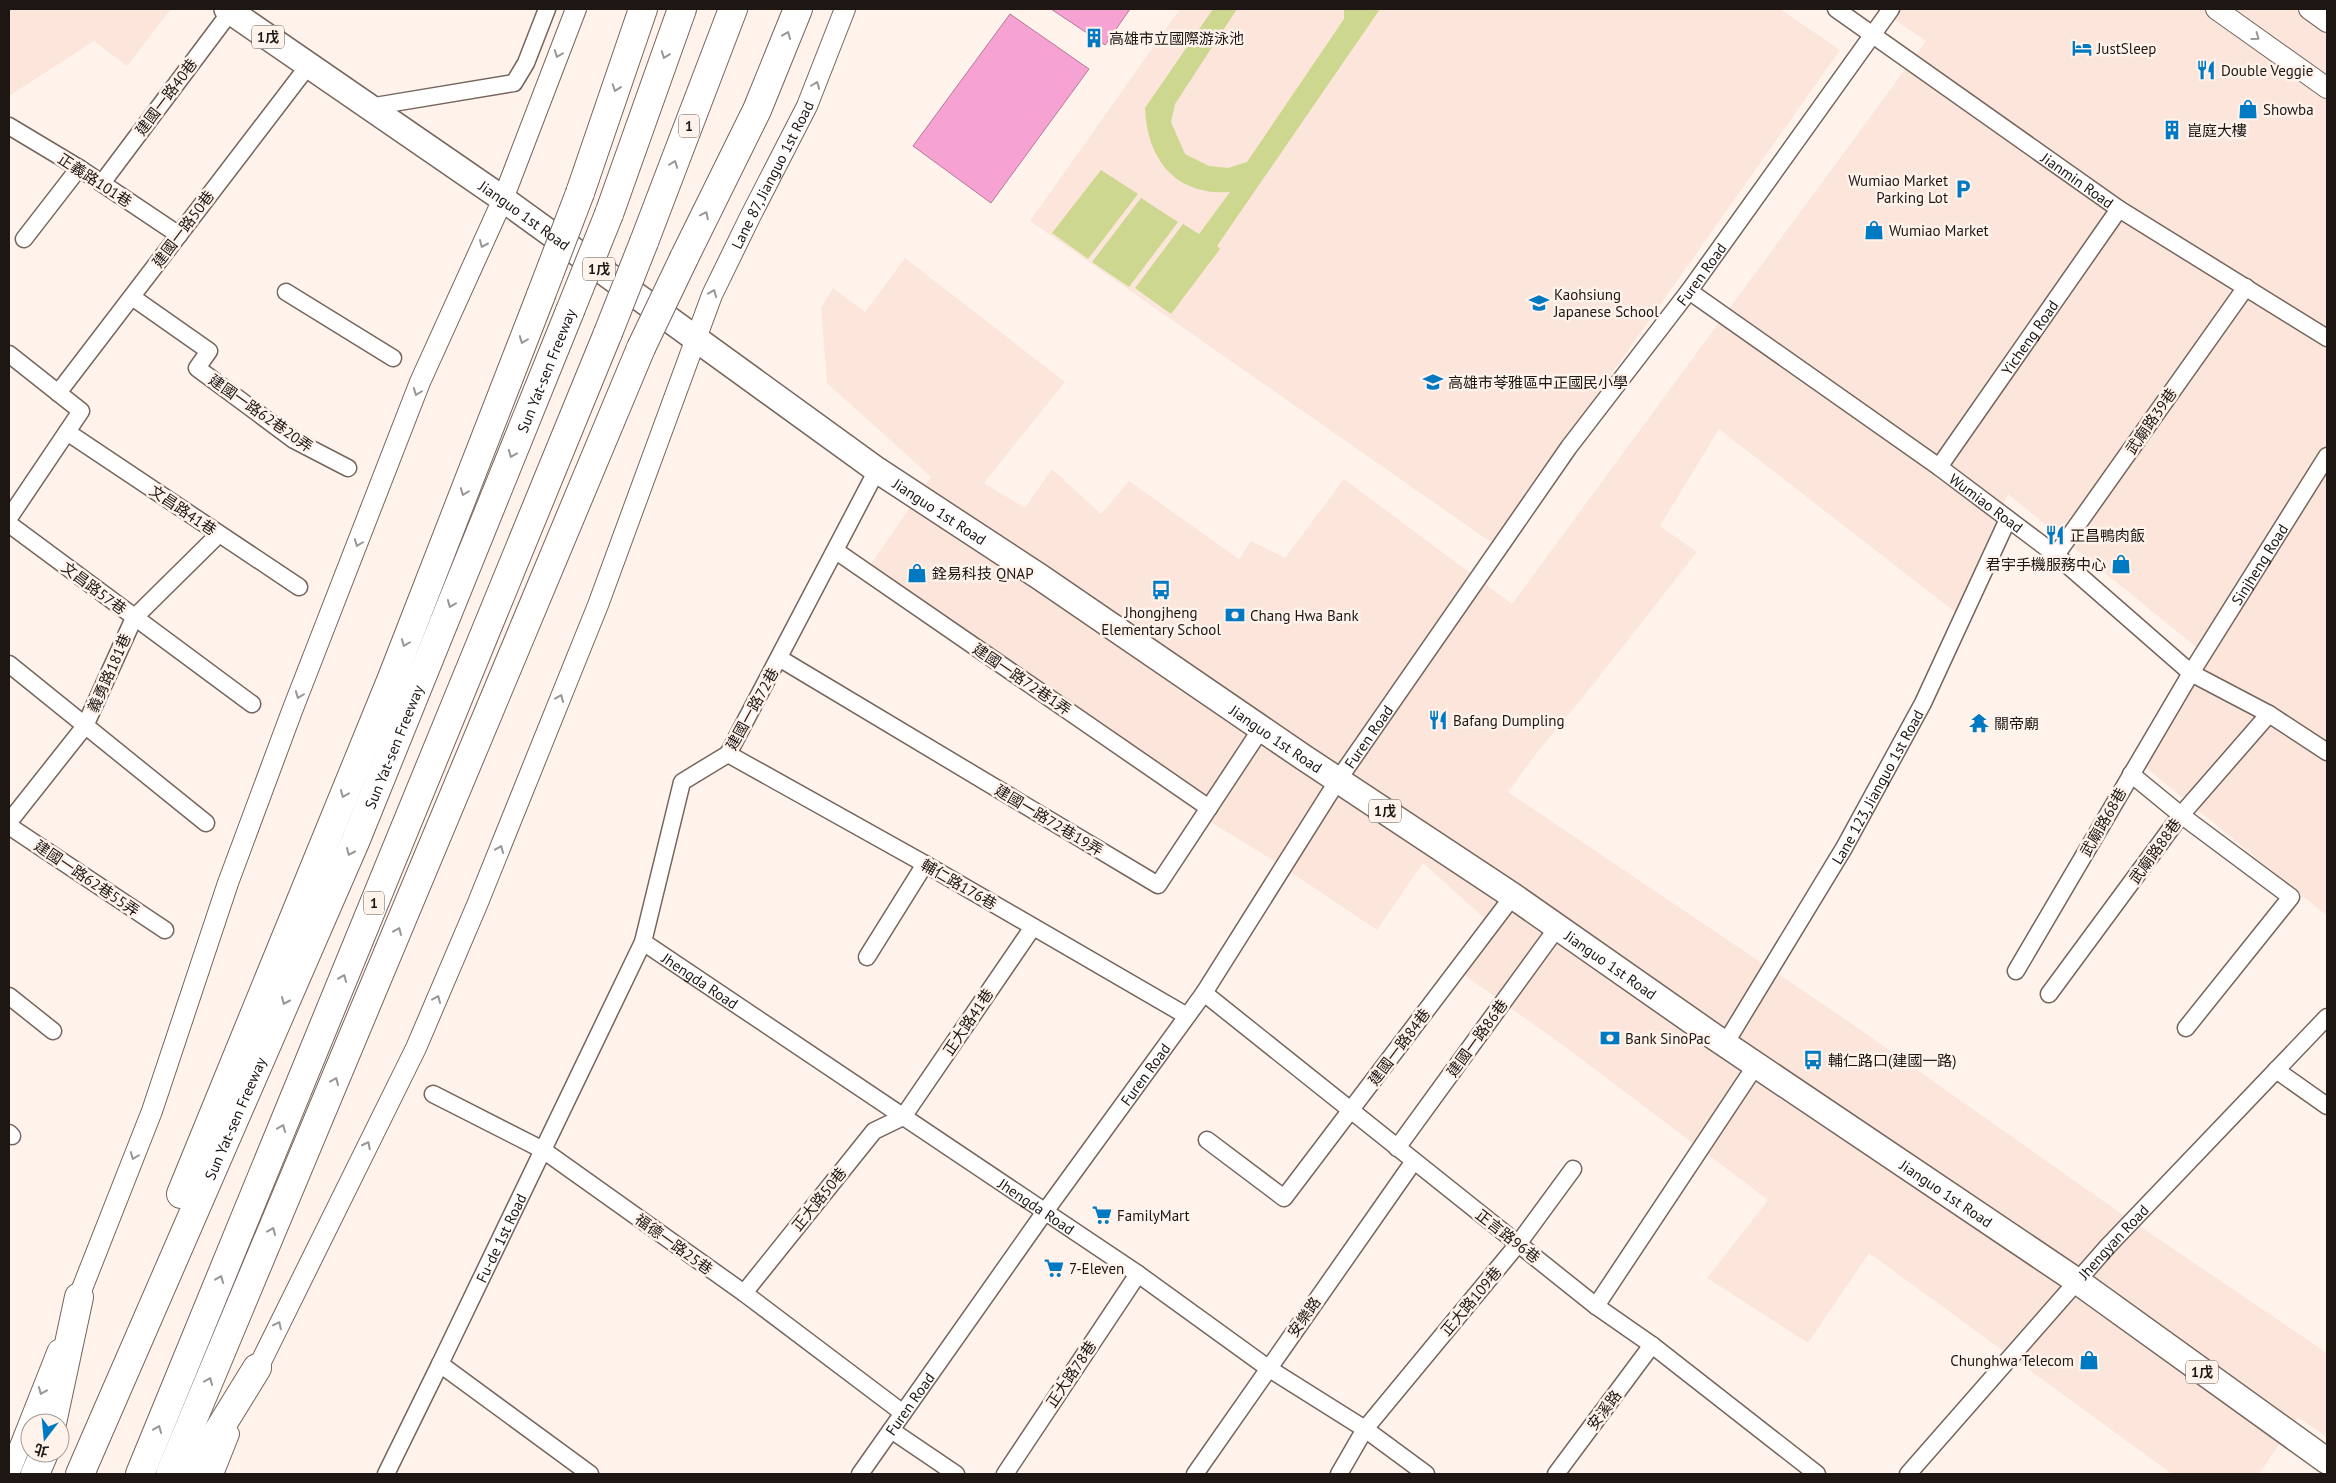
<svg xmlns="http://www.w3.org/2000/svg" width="2336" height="1483" viewBox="0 0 2336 1483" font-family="'PT Sans','Noto Sans TC',sans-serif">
  <rect width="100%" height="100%" fill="#fff3ec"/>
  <g fill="#fce6db">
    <polygon points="9,9 171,9 127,66 94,41 9,96"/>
    <polygon points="1180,9 1780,9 1840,50 1492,543 1030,221"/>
    <polygon points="1879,9 2327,9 2327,916 2133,757 2196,647 2008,494 1955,612 1719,429 1660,526 1697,552 1580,701 1539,750 1508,792 1845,1019 2116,1210 2327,1353 2327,1437 2298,1417 2259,1474 2172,1474 1869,1253 1808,1343 1707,1278 1768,1200 1568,1049 1452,966 1484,918 1423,863 1377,930 1271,859 1212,823 862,577 931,477 827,383 821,308 833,288 865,312 905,258 1065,382 984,483 1025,508 1052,469 1101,514 1129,481 1239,559 1251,541 1285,558 1344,479 1512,604 1926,41"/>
  </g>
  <g fill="#ced78f">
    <path d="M1213 9H1237L1175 104 1171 122 1185 154 1209 166 1228 168 1247 162 1344 19V9H1380L1217 246 1220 249 1171 314 1135 288 1183 224 1199 234 1230 192C1176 196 1147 160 1145 108Z"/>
    <polygon points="1101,170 1138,194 1088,259 1052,233"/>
    <polygon points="1141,198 1178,222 1129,287 1092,262"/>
  </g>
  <g fill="#f6a2d3" stroke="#b57899">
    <polygon points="1051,9 1130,9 1105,45"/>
    <polygon points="1010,14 1089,69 991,203 913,146"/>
  </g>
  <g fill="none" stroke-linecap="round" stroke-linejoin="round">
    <defs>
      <g id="minor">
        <path id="s1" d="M1836 9 2119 209 2327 338"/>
        <polyline points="369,107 514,83 526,63 547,9"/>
        <polyline points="9,126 79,168 179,235"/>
        <polyline points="102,183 231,11"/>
        <polyline points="24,239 79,168"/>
        <path id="s2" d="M1689 291 1939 467 2056 555 2191 673 2269 714 2327 752"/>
        <polyline points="286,292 393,358"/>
        <polyline points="132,297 209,351 197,368 294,440 348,468"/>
        <polyline points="9,354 81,411 9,518"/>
        <polyline points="58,393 308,66"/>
        <polyline points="67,432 299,587"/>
        <path id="s3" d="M1939 467 2119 209"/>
        <polyline points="9,524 252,704"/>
        <polyline points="836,551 1209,808"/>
        <polyline points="2056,555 2246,287"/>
        <polyline points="779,658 1158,885 1261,729"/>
        <polyline points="9,664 206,823"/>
        <polyline points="728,754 925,864 1187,1016"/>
        <polyline points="2131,774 2181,815 2291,897 2186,1028"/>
        <polyline points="9,822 85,726 134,618 219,534"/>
        <polyline points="9,826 165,930"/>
        <path id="s4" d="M643 942 1138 1274 1268 1368 1365 1429 1426 1474"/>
        <polyline points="867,957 925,864"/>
        <path id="s5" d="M2016 971 2191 673 2327 456"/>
        <polyline points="1204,993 1596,1306 1652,1345 1817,1474"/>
        <polyline points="2049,994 2181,815 2269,714"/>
        <polyline points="9,996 53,1031"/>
        <path id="s6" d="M1725 1044 1844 848 1923 703 2008 519"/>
        <polyline points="2276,1070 2327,1106"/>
        <polyline points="433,1094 543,1150 744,1293 903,1413"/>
        <polyline points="9,1133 12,1136"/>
        <polyline points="1207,1140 1284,1198 1513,896"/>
        <polyline points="1397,1148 1557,928"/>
        <polyline points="744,1293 874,1131 903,1117 1033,927"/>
        <polyline points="1596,1306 1756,1065"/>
        <polyline points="891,1430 956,1474"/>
        <polyline points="386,1474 440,1364"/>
        <path id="s7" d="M590 1474 440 1364 643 942 682 782 728 754 877 470"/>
        <path id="s8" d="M860 1474 1044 1213 1204 993 1338 780 1569 447 1689 291 1891 9"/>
        <polyline points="1005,1474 1138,1274"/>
        <polyline points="1195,1474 1414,1161"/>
        <polyline points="1339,1474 1365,1429 1518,1244 1573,1169"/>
        <polyline points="1556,1474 1652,1345"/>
        <path id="s9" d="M1908 1474 2108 1246 2327 1017"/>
      </g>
      <g id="tertiary">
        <polyline points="2216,9 2327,88"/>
        <polyline points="2309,9 2327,22"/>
        <polyline points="74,1309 152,1111 228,883 292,711 420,382 503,199 576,9"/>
        <path id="s10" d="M252 1380 416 1048 477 905 598 605 712 295 750 217 807 106 845 9"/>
        <polyline points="9,1474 58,1350"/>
        <polyline points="213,1474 229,1434"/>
      </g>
      <g id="primary">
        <path id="s11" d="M227 9 503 199 877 470 1040 577 1303 757 1513 896 1716 1038 2077 1281 2327 1461"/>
      </g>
      <g id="motorway">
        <polyline points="580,193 643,9"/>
        <polyline points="609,214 682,9"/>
        <polyline points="644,242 733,9"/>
        <polyline points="684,258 757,110 798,9"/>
        <polyline points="181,1194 392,678 541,295"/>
        <polyline points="52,1423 79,1297"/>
        <polyline points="35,1474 44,1453"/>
        <path id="s12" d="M80 1474 355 842 570 311"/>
        <polyline points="140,1474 608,333"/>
        <polyline points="170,1474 641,348"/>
        <polyline points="197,1474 212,1441 257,1368"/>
      </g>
    </defs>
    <use href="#minor" stroke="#76655c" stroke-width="19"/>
    <use href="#tertiary" stroke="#76655c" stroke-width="22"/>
    <use href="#primary" stroke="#76655c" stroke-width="28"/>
    <use href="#motorway" stroke="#76655c" stroke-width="30"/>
    <use href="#minor" stroke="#fff" stroke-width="16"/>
    <use href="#tertiary" stroke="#fff" stroke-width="20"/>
    <use href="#primary" stroke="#fff" stroke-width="25"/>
    <use href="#motorway" stroke="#fff" stroke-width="28"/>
    <defs>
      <g id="motorway-bridge">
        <polyline points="541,295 580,193"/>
        <polyline points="570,311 609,214"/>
        <polyline points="608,333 644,242"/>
        <polyline points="641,348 684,258"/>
      </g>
    </defs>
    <use href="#motorway-bridge" stroke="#76655c" stroke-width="30" stroke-linecap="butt"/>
    <use href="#motorway-bridge" stroke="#fff" stroke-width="28"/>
  </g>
  <defs><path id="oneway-chevron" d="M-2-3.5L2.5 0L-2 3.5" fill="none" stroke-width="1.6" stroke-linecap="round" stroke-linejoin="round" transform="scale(1.25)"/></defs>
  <g stroke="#999695">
    <use href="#oneway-chevron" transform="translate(787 35) rotate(-68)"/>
    <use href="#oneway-chevron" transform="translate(2256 37) rotate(36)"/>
    <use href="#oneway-chevron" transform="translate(558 54) rotate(111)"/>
    <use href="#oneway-chevron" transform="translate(665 55) rotate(110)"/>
    <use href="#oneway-chevron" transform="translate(816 85) rotate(-69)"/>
    <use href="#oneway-chevron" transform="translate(616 88) rotate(109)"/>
    <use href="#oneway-chevron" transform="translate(674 164) rotate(-69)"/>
    <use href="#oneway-chevron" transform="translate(705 215) rotate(-64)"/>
    <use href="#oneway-chevron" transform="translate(483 244) rotate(114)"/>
    <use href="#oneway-chevron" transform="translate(713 293) rotate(-68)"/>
    <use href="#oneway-chevron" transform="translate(523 340) rotate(111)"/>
    <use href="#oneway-chevron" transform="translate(417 392) rotate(111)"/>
    <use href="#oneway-chevron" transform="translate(512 454) rotate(112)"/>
    <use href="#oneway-chevron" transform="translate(464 492) rotate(111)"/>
    <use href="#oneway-chevron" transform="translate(358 543) rotate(111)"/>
    <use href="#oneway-chevron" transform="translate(451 604) rotate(112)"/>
    <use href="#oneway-chevron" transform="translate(405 643) rotate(111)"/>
    <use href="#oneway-chevron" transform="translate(299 695) rotate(111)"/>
    <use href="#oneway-chevron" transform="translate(560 698) rotate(-68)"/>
    <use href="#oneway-chevron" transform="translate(344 794) rotate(112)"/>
    <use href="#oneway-chevron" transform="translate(500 849) rotate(-68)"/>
    <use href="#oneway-chevron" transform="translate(350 852) rotate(114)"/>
    <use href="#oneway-chevron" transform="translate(398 931) rotate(-67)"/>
    <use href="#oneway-chevron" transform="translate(343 978) rotate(-68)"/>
    <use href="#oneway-chevron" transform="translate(437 999) rotate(-67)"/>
    <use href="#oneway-chevron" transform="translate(285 1001) rotate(114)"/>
    <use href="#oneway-chevron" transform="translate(335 1081) rotate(-67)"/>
    <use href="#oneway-chevron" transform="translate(282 1128) rotate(-68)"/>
    <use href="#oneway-chevron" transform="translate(367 1145) rotate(-63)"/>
    <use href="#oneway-chevron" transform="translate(134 1156) rotate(111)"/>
    <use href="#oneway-chevron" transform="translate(272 1231) rotate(-67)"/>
    <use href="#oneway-chevron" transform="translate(220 1279) rotate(-68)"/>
    <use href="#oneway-chevron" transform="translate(278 1325) rotate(-64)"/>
    <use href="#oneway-chevron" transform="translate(209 1381) rotate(-67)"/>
    <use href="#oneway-chevron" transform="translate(42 1391) rotate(112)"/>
    <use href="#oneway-chevron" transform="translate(158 1429) rotate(-68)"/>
  </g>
  <defs>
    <symbol id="building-bare" viewBox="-9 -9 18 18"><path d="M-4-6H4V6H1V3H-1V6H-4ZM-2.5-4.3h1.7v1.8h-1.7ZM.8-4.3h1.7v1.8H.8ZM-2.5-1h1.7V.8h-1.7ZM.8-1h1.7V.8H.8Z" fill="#0079c3" stroke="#fff3ec" stroke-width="2.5" paint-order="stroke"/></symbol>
    <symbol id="hotel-bare" viewBox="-9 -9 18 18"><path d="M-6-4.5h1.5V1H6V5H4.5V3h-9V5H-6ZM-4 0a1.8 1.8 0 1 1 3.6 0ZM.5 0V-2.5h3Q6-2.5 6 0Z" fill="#0079c3" stroke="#fff3ec" stroke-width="2.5" paint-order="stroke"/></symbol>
    <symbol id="restaurant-bare" viewBox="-9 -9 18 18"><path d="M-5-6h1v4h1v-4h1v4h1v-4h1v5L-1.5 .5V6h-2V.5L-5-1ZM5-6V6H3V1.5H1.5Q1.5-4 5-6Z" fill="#0079c3" stroke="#fff3ec" stroke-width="2.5" paint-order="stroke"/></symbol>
    <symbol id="shop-bare" viewBox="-9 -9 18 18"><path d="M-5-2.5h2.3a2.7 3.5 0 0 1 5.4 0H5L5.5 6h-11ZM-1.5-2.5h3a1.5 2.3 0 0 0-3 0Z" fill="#0079c3" stroke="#fff3ec" stroke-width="2.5" paint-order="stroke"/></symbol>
    <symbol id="parking-bare" viewBox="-9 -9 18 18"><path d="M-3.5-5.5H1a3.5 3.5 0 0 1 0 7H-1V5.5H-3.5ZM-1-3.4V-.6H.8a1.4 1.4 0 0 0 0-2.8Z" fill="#0079c3" stroke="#fff3ec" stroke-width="2.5" paint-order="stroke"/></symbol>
    <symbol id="school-bare" viewBox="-9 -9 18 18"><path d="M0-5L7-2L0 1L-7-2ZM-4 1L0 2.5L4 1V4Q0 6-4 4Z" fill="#0079c3" stroke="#fff3ec" stroke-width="2.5" paint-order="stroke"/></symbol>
    <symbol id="bus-bare" viewBox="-9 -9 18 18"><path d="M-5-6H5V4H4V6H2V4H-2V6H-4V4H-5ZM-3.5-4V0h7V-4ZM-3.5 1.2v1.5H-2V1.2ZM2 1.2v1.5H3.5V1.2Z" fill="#0079c3" stroke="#fff3ec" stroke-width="2.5" paint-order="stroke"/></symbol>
    <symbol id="bank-bare" viewBox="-9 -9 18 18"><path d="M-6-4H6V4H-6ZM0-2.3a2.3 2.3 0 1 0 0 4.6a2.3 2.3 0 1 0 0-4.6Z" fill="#0079c3" stroke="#fff3ec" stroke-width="2.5" paint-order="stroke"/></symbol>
    <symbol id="temple-bare" viewBox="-9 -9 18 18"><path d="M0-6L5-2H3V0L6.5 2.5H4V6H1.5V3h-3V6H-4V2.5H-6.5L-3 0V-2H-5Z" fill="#0079c3" stroke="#fff3ec" stroke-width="2.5" paint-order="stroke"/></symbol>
    <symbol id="supermarket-bare" viewBox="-9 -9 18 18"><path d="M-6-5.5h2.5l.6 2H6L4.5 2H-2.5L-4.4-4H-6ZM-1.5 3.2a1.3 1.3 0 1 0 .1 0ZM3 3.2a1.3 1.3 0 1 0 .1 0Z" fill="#0079c3" stroke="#fff3ec" stroke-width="2.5" paint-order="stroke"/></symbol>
  </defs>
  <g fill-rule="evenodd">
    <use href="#building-bare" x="1080" y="24" width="28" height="28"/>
    <use href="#hotel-bare" x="2068" y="34" width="28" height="28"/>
    <use href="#restaurant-bare" x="2192" y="56" width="28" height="28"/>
    <use href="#shop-bare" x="2234" y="95" width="28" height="28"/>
    <use href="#building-bare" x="2158" y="116" width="28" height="28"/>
    <use href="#parking-bare" x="1949" y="175" width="28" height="28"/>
    <use href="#shop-bare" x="1860" y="216" width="28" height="28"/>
    <use href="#school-bare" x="1525" y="289" width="28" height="28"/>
    <use href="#school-bare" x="1419" y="368" width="28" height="28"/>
    <use href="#restaurant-bare" x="2041" y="521" width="28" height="28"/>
    <use href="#shop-bare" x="2107" y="550" width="28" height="28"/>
    <use href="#shop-bare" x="903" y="559" width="28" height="28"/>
    <use href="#bus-bare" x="1147" y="576" width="28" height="28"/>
    <use href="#bank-bare" x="1221" y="601" width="28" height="28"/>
    <use href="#restaurant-bare" x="1424" y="706" width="28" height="28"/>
    <use href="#temple-bare" x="1965" y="709" width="28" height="28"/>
    <use href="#bank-bare" x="1596" y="1024" width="28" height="28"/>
    <use href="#bus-bare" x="1799" y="1046" width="28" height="28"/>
    <use href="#supermarket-bare" x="1088" y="1201" width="28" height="28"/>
    <use href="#supermarket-bare" x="1040" y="1254" width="28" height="28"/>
    <use href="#shop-bare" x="2075" y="1346" width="28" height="28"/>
  </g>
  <g text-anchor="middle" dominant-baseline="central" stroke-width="5" stroke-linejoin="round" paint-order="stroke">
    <g fill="#fff3ec" stroke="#615854" stroke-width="1">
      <rect x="252" y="25.5" width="32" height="23" rx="4"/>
      <rect x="679" y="114.5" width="20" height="23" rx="4"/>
      <rect x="583" y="257.5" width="32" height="23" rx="4"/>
      <rect x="1369" y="799.5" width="32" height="23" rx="4"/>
      <rect x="364" y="891.5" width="20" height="23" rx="4"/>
      <rect x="2186" y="1360.5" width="32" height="23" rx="4"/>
    </g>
    <g font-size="14" font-weight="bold" fill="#1d1613">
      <text x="268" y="37">1戊</text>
      <text x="689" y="126">1</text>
      <text x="599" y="269">1戊</text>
      <text x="1385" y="811">1戊</text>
      <text x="374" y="903">1</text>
      <text x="2202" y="1372">1戊</text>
    </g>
    <g font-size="15" fill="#1d1613" stroke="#fff3ec" text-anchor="start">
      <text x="1109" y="38">高雄市立國際游泳池</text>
      <text x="2097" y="48">JustSleep</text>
      <text x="2221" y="70">Double Veggie</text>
      <text x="2263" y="109">Showba</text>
      <text x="2187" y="130">崑庭大樓</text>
      <text x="1948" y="180" text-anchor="end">Wumiao Market<tspan x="1948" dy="17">Parking Lot</tspan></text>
      <text x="1889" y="230">Wumiao Market</text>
      <text x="1554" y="294">Kaohsiung<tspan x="1554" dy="17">Japanese School</tspan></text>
      <text x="1448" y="382">高雄市苓雅區中正國民小學</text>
      <text x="2070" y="535">正昌鴨肉飯</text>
      <text x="2106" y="564" text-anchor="end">君宇手機服務中心</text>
      <text x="932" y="573">銓易科技 QNAP</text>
      <text x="1161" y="612" text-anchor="middle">Jhongjheng<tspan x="1161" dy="17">Elementary School</tspan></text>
      <text x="1250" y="615">Chang Hwa Bank</text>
      <text x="1453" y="720">Bafang Dumpling</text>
      <text x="1994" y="723">關帝廟</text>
      <text x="1625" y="1038">Bank SinoPac</text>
      <text x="1828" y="1060">輔仁路口(建國一路)</text>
      <text x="1117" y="1215">FamilyMart</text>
      <text x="1069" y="1268">7-Eleven</text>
      <text x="2074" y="1360" text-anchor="end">Chunghwa Telecom</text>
    </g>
    <g font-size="15" fill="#1d1613" stroke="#fff3ec">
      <text transform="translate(166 97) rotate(-53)">建國一路40巷</text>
      <text stroke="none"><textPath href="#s10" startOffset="1314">Lane 87, Jianguo 1st Road</textPath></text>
      <text transform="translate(95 180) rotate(33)">正義路101巷</text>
      <text stroke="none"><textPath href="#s1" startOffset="296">Jianmin Road</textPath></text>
      <text stroke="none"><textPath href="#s11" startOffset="362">Jianguo 1st Road</textPath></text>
      <text transform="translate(183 229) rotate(-53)">建國一路50巷</text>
      <text stroke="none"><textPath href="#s8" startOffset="1466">Furen Road</textPath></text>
      <text stroke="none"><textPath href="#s3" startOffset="158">Yicheng Road</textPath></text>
      <text stroke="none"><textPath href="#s12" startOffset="1198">Sun Yat-sen Freeway</textPath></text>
      <text transform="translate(261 413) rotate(35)">建國一路62巷20弄</text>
      <text transform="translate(2151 421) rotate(-55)">武廟路39巷</text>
      <text stroke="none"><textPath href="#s2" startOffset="365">Wumiao Road</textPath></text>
      <text transform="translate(183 510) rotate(34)">文昌路41巷</text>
      <text stroke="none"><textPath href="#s11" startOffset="872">Jianguo 1st Road</textPath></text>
      <text stroke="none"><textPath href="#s5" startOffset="474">Sinjheng Road</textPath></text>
      <text transform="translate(94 588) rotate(37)">文昌路57巷</text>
      <text transform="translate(109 673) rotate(-66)">義勇路181巷</text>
      <text transform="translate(1022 679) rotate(34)">建國一路72巷1弄</text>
      <text transform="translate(752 709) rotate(-61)">建國一路72巷</text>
      <text stroke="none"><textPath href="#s8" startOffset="896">Furen Road</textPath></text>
      <text stroke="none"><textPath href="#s11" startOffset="1278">Jianguo 1st Road</textPath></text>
      <text stroke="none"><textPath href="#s12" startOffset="792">Sun Yat-sen Freeway</textPath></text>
      <text stroke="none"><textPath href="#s6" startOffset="299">Lane 123, Jianguo 1st Road</textPath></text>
      <text transform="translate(1049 820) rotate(31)">建國一路72巷19弄</text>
      <text transform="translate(2103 822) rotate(-60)">武廟路68巷</text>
      <text transform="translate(2155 851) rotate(-54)">武廟路88巷</text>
      <text transform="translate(87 878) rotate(34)">建國一路62巷55弄</text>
      <text transform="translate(959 884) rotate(30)">輔仁路176巷</text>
      <text stroke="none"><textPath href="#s11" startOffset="1682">Jianguo 1st Road</textPath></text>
      <text stroke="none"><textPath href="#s4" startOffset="69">Jhengda Road</textPath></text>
      <text transform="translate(968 1022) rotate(-56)">正大路41巷</text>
      <text transform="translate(1477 1038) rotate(-54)">建國一路86巷</text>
      <text transform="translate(1399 1047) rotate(-53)">建國一路84巷</text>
      <text stroke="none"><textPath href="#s8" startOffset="491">Furen Road</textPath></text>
      <text stroke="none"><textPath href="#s12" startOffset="388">Sun Yat-sen Freeway</textPath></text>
      <text stroke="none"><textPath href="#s11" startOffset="2088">Jianguo 1st Road</textPath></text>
      <text transform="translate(819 1199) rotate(-51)">正大路50巷</text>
      <text stroke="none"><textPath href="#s4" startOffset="474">Jhengda Road</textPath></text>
      <text transform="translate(1508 1236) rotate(38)">正言路96巷</text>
      <text stroke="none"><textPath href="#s7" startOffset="326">Fu-de 1st Road</textPath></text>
      <text stroke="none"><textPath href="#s9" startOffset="310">Jhengyan Road</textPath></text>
      <text transform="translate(674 1244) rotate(36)">福德一路25巷</text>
      <text transform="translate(1471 1301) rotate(-50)">正大路109巷</text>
      <text transform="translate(1304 1317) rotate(-55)">安樂路</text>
      <text transform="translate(1071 1374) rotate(-56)">正大路78巷</text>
      <text stroke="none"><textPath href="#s8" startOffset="86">Furen Road</textPath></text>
      <text transform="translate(1604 1410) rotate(-53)">安溪路</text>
    </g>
  </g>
  <rect width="2336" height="1483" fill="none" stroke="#1d1613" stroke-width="20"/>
  <g transform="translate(45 1438) rotate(196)"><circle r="24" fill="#fff3ec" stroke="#a59b95"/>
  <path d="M0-4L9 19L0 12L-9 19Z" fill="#0079c3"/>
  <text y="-8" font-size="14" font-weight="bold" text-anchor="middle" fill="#1d1613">北</text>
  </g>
</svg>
